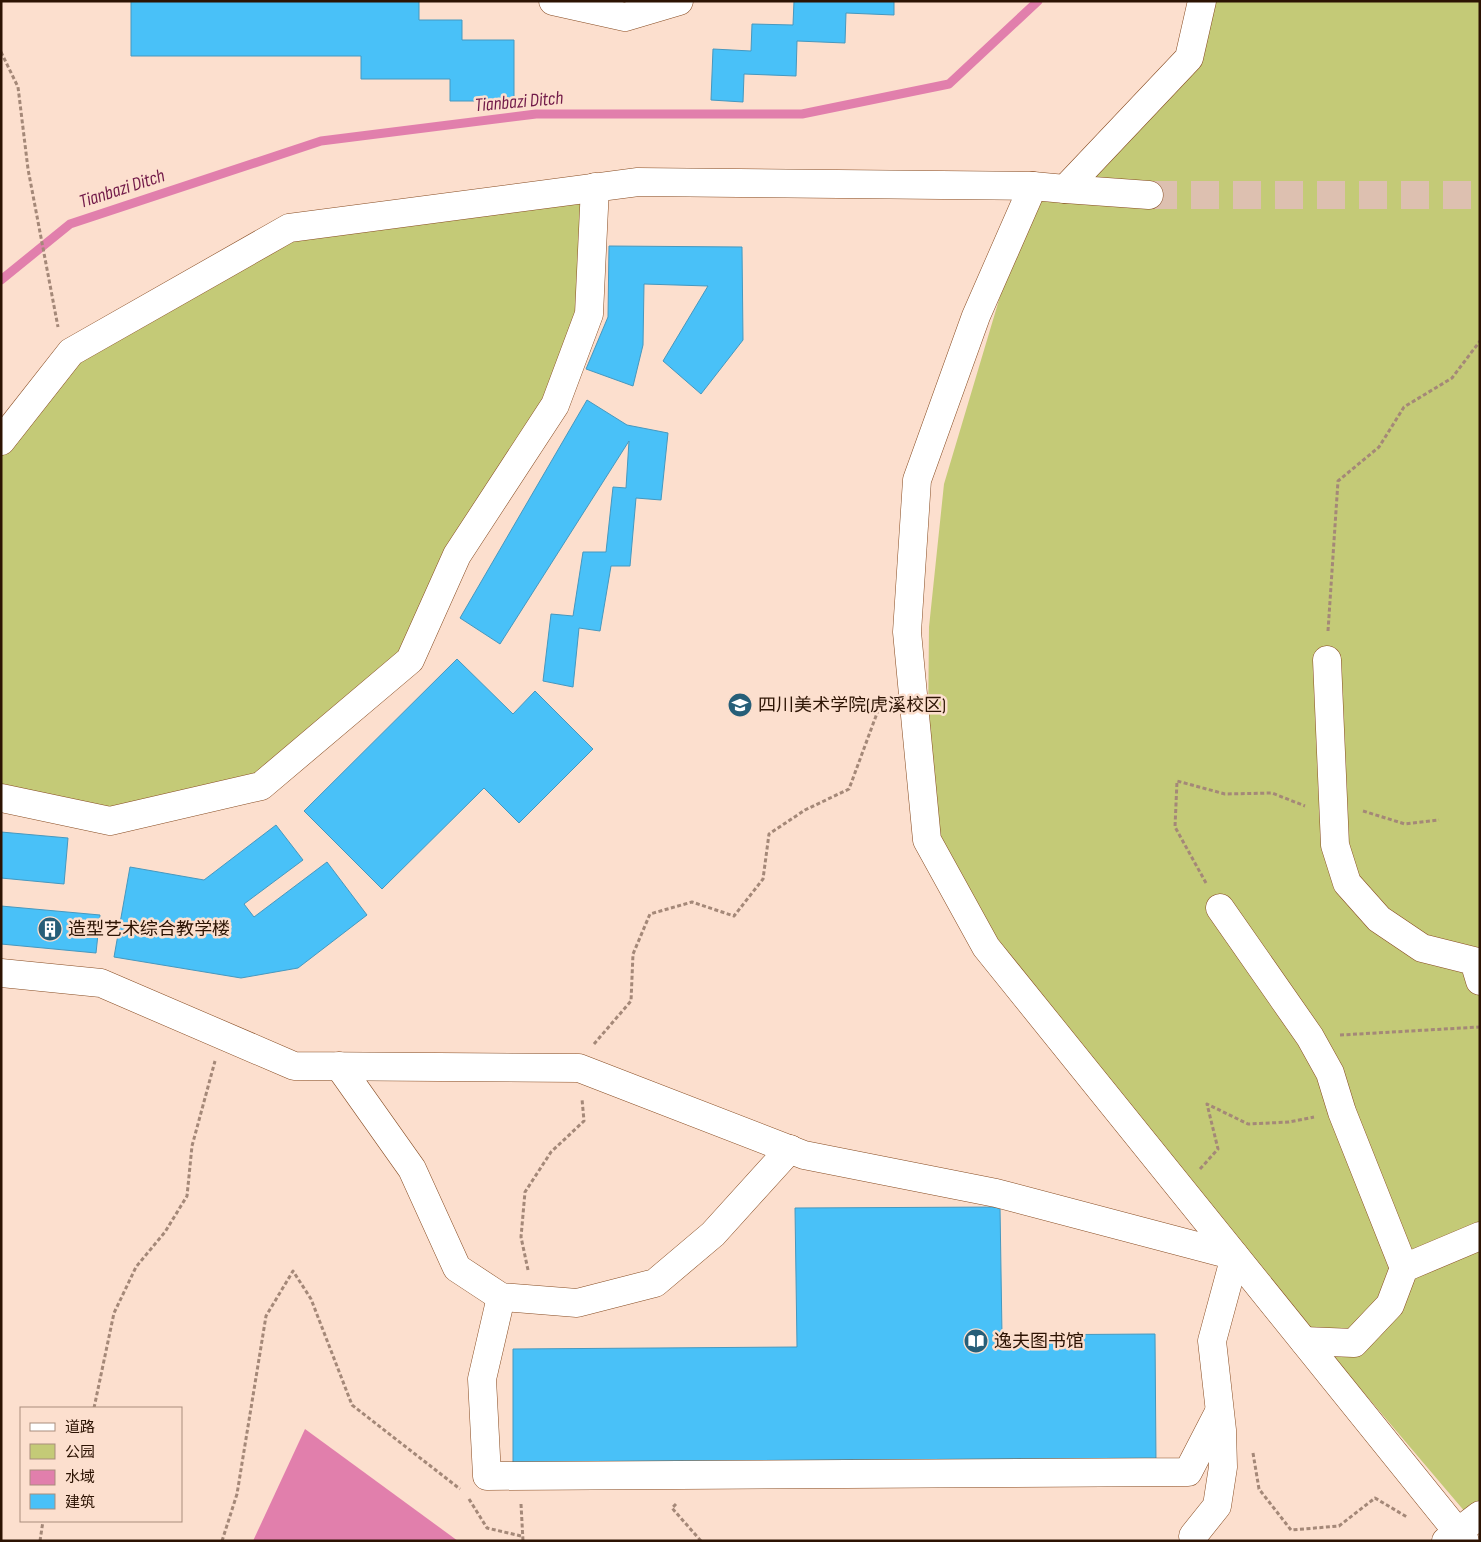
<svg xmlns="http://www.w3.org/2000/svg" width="1481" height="1542" viewBox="0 0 1481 1542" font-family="'Sofia Sans Condensed','Noto Sans SC',sans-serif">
  <rect width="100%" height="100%" fill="#fcdfce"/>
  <g fill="#c4ca77">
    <polygon points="1202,1 1480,1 1480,1502 1466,1513 999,963 927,840 929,627 944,484 1033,186 1065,189 1189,58"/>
    <polygon points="595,187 589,314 410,660 261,786 110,821 1,798 1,441 71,352 289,228"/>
  </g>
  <polygon fill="#e17fac" points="305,1429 458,1541 253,1541"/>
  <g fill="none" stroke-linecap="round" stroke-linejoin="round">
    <polyline stroke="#e17fac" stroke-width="9" points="1,280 70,224 321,141 536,114 802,114 949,84 1038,1"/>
  </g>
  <g fill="#49c1f8" stroke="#4698bf">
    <polygon points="131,1 419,1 419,20 462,20 462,40 514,40 514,101 450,101 450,79 361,79 361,56 131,56"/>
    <polygon points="794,1 894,1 894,15 846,13 845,43 797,41 796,76 744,74 743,102 711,100 713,49 751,51 752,24 793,25"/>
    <polygon points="609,246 742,247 743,340 701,394 663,361 708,286 644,284 643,345 633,386 586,369 608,317"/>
    <polygon points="587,400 627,425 668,433 661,500 636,498 630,566 611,566 600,631 579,628 573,687 543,681 551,614 573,616 583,552 606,552 613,487 626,488 629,441 500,644 460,618"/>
    <polygon points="457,659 513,714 535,691 593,749 519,823 484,788 382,889 304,811"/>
    <polygon points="276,825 303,860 244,904 254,917 327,862 367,915 298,968 241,978 114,957 130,867 204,880"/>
    <polygon points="1,832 68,838 64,884 1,878"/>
    <polygon points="1,906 100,915 96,953 1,944"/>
    <polygon points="1000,1207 1002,1335 1155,1334 1156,1464 513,1470 513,1349 797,1347 795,1208"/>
  </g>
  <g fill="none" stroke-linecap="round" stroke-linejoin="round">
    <polyline stroke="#ddc0b0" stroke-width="28" stroke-dasharray="28 14" stroke-linecap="butt" points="1149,195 1480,195"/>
    <defs>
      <g id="minor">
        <polyline points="553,1 625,17 679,1"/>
        <polyline points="1033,186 976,316 917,480 907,632 927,840 986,947 1465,1541"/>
        <polyline points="1065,189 1149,195"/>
        <polyline points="1,441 71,352 289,228 638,182 1033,186 1065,189 1189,58 1202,1"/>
        <polyline points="1327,660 1335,845 1347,883 1379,919 1422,948 1474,961 1480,981"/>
        <polyline points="1,798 110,821 261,786 410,660 457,555 555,405 589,314 595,187"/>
        <polyline points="1220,908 1310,1037 1330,1073 1342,1112 1404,1268"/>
        <polyline points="1,973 101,983 294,1066 579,1068 804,1155 996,1193 1235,1256 1212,1341 1222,1430 1223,1467 1217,1506 1193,1536"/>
        <polyline points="339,1066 412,1169 457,1268 501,1297 577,1303 655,1283 713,1234 790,1149"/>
        <polyline points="501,1297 482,1379 487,1476 1188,1472 1219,1412"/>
        <polyline points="1304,1341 1354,1343 1390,1305 1404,1268 1480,1236"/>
        <polyline points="1446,1541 1480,1515"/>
      </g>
    </defs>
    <use href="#minor" stroke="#874b21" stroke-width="29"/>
    <g stroke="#a48878" stroke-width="3" stroke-dasharray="4 2.5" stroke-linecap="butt">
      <polyline points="1,52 18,87 28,169 58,327"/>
      <polyline points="1328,631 1338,481 1379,447 1404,407 1452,378 1480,341"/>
      <polyline points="1363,811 1405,824 1439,820"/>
      <polyline points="1206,883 1175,827 1177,781 1225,794 1272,793 1305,806"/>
      <polyline points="1340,1035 1480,1027"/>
      <polyline points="594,1044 631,1001 633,954 650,914 692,902 734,916 763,879 769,834 805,810 849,789 883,697"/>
      <polyline points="1200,1169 1218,1149 1207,1104 1248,1124 1289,1122 1314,1117"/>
      <polyline points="528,1270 521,1237 525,1192 551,1152 584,1121 582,1099"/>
      <polyline points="94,1408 114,1313 136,1267 165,1232 187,1196 192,1146 215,1061"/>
      <polyline points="1253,1453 1259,1489 1291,1530 1339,1526 1375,1498 1407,1517"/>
      <polyline points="469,1499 487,1528 521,1536"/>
      <polyline points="521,1504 523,1541"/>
      <polyline points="676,1504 672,1508 701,1541"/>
      <polyline points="40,1541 43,1521"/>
      <polyline points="222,1541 237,1494 266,1316 293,1271 311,1299 352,1405 460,1489"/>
    </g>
    <use href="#minor" stroke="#fff" stroke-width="28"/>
  </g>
  <defs>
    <symbol id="university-disc" viewBox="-11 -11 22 22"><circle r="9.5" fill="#265e78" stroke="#fcdfce"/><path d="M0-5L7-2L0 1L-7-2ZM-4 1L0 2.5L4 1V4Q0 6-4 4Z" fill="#fff"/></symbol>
    <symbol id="building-disc" viewBox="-11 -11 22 22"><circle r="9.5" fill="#265e78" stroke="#fcdfce"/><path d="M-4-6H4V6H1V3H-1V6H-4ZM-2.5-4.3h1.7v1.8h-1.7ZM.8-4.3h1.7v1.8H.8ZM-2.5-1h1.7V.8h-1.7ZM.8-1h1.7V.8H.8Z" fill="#fff"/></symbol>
    <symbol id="library-disc" viewBox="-11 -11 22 22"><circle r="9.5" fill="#265e78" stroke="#fcdfce"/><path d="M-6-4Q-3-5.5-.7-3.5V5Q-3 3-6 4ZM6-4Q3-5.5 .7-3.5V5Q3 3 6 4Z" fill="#fff"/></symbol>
  </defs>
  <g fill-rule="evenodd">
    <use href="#university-disc" x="726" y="691" width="28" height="28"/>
    <use href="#building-disc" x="36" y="915" width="28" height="28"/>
    <use href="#library-disc" x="962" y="1327" width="28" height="28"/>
  </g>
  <g text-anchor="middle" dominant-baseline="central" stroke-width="5" stroke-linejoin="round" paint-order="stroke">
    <g font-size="18" fill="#2c1303" stroke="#fcdfce" text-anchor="start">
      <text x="758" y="705">四川美术学院(虎溪校区)</text>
      <text x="68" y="929">造型艺术综合教学楼</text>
      <text x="994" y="1341">逸夫图书馆</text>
    </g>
    <g font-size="19" font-style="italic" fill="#711948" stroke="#fcdfce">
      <text transform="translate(519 102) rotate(-5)">Tianbazi Ditch</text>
      <text transform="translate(122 189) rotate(-18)">Tianbazi Ditch</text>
    </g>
  </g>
  <rect width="1481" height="1542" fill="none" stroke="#2c1303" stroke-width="5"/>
  <rect x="20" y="1407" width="162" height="115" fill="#fcdfce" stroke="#a98d7d"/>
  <rect x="30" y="1423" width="25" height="8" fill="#ffffff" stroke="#a98d7d"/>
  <text x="65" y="1432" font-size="15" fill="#2c1303">道路</text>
  <rect x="30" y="1444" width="25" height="15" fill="#c4ca77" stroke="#a98d7d"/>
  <text x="65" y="1457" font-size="15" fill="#2c1303">公园</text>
  <rect x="30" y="1470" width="25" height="15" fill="#e17fac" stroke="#a98d7d"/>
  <text x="65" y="1482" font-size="15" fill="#2c1303">水域</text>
  <rect x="30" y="1494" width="25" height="15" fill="#49c1f8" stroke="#a98d7d"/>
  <text x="65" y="1507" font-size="15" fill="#2c1303">建筑</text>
</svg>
